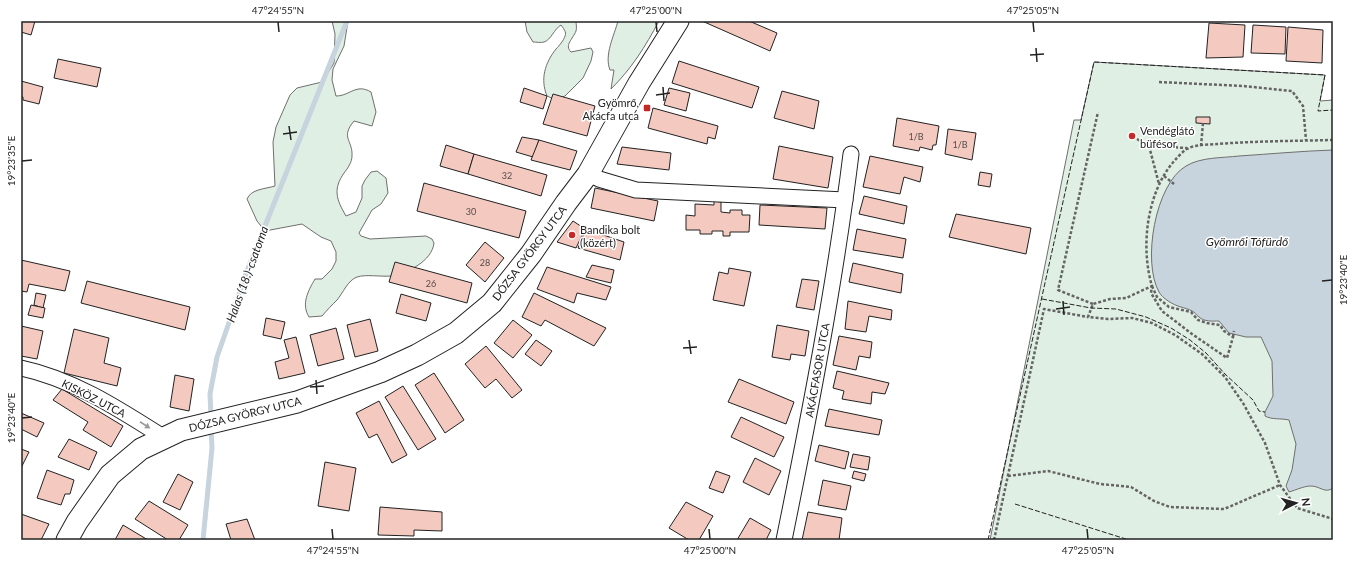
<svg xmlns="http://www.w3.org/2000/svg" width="1354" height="561" viewBox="0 0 1354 561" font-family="Lato,sans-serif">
  <rect width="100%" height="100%" fill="#fff"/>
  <g fill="#e0efe3" stroke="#6f6f6f">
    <path d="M332 21H348L344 46 333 69 332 80 336 96C350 96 356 83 371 92L376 112 372 126 354 121C340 138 353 140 352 156 352 162 348 168 344 173 333 189 336 199 346 216L356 212 362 198V186L365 180 371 172 377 171 386 178 388 193 381 204 372 210 359 233 361 236 370 239 426 236 432 239 434 243C432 261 408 273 391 276 381 277 366 274 357 277 348 280 343 293 337 300 332 305 327 310 322 316L309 317C301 304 308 291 315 279H322L332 269 336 261V252L331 241 321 237 302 224 265 231 257 221 247 199C251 189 265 189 275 186L273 142 276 127 290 95 297 88 322 82 334 63 335 34Z"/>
    <path d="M525 21H576C576 24 577 28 576 31 573 39 564 45 571 52L591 48 593 52 591 61 583 78 565 96 556 100 547 96C540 79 545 63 556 49 559 46 564 40 565 36 567 32 563 28 561 25 554 29 551 40 544 42 541 43 536 42 533 42L527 32Z"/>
    <path d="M618 21H659C645 47 632 68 611 89L614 70H610C604 55 614 36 618 21Z"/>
    <polygon points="1094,62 1325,75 1320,101 1333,100 1333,540 990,540 1074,120 1081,120"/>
  </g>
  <path fill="#c7d3dd" stroke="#6f6f6f" d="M1333 150V488C1325 494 1320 486 1311 486 1304 486 1296 490 1289 492L1286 486 1292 470 1296 444 1289 420C1281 418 1272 420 1265 416V412L1273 396 1272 361 1261 337H1246L1229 333 1219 321C1212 321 1205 322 1199 317 1196 315 1195 312 1192 311 1189 309 1184 308 1181 307 1173 305 1162 298 1159 292 1142 262 1155 184 1186 166 1201 157 1222 158 1239 156 1270 154 1302 151 1333 150Z"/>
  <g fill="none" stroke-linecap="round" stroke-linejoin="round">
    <g stroke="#c7d3dd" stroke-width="5">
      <polyline points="211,417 210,394 217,357 247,271 347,21"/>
      <polyline points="203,540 212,448 211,427"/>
    </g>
  </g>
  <g fill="#f3c9c0" stroke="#222">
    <polygon points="21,21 35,21 31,35 21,32"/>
    <polygon points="702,21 749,21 777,33 770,51"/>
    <polygon points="1209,23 1245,25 1243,57 1206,58"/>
    <polygon points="1253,25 1286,27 1285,54 1251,53"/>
    <polygon points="1288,27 1323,30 1322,63 1286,61"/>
    <polygon points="58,59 101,68 97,87 54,78"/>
    <polygon points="679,61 759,87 752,108 672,83"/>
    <polygon points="21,81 43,87 39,104 23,100 23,97 21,97"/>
    <polygon points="524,88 547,96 543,109 520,102"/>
    <polygon points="669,88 690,93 686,111 664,105"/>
    <polygon points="782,91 819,101 814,129 774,118"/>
    <polygon points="553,94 595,106 587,136 543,124"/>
    <polygon points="653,108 718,126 715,139 708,137 707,144 648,128"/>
    <polygon points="1196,117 1210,117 1210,124 1196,123"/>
    <polygon points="897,118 939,126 936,145 933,145 932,150 920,147 919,151 893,146"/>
    <polygon points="948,129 976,133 972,160 945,154"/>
    <polygon points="522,137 539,140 533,157 516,152"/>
    <polygon points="539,140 577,151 570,170 531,160"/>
    <polygon points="446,145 474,154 468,174 440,166"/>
    <polygon points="779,146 833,157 828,188 773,179"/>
    <polygon points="622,147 671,153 669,170 617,164"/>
    <polygon points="474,154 547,175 541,196 468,174"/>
    <polygon points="870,156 923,167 920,182 904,177 900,194 863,187"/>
    <polygon points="980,172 992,174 990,187 978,185"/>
    <polygon points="424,183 526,211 519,238 417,211"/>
    <polygon points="595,188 658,201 654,221 591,208"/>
    <polygon points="864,196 907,206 904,224 859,214"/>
    <polygon points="714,201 721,202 721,212 730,213 730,210 742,210 742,215 750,215 749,232 730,232 730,236 723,236 723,231 712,231 712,234 700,234 700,230 686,230 686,215 695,216 695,204 714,205"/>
    <polygon points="760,205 827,208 825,229 759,225"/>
    <polygon points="956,214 1031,228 1026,254 949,237"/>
    <polygon points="573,221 585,229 576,248 557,242"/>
    <polygon points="586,229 624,242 620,260 578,248"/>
    <polygon points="857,229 906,239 903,258 853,250"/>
    <polygon points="485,242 504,258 485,282 466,265"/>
    <polygon points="21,260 70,271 65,291 29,284 27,292 21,291"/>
    <polygon points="395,262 472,283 467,303 389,282"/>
    <polygon points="853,263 903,274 901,293 849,282"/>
    <polygon points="592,265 614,270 611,283 586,277"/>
    <polygon points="547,267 611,287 606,300 577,293 574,303 537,289"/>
    <polygon points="729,268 751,272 744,306 713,300 719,272 728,274"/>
    <polygon points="802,279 819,281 814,310 796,307"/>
    <polygon points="87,281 190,307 185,330 81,303"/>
    <polygon points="36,293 46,295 43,308 34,305"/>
    <polygon points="534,293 606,328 594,346 545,320 541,326 522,317"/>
    <polygon points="401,294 431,303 426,321 396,313"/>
    <polygon points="848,301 892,310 891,320 869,316 866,332 845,329"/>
    <polygon points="31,305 45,308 43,318 28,315"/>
    <polygon points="266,318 285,322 281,339 263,335"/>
    <polygon points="370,319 378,351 355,357 347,325"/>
    <polygon points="513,320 532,335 513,358 494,343"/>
    <polygon points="777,325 809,331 805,356 791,354 790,360 772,357"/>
    <polygon points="21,326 43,331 37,359 21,356"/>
    <polygon points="336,328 344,359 318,366 310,335"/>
    <polygon points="74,329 109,338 104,363 121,368 117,386 64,373"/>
    <polygon points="839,336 872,342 870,358 859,356 856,370 833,365"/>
    <polygon points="296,337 305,373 279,379 275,362 289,358 284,340"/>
    <polygon points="536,340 552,351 541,366 525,354"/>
    <polygon points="486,346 522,390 512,398 496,379 485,388 465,364"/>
    <polygon points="837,371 889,383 885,394 872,392 871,404 842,399 844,391 833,388"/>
    <polygon points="434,373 464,420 445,433 415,385"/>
    <polygon points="175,375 194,379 189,411 170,407"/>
    <polygon points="739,379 794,402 786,424 728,402"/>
    <polygon points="403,386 436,439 418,450 385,397"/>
    <polygon points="62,389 123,426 111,447 83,430 88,422 53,400"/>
    <polygon points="379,401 407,455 392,463 377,434 369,438 356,413"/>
    <polygon points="829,409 882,420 879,435 825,426"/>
    <polygon points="21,413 44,423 37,437 21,429"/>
    <polygon points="741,417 784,437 774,457 731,437"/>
    <polygon points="69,439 97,452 89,470 58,457"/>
    <polygon points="819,445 849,452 845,469 815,461"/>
    <polygon points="21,449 29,452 21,468"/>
    <polygon points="853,454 870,457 868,470 850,467"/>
    <polygon points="755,458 781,471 769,495 743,482"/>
    <polygon points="325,462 356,468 349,511 318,506"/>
    <polygon points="47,470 74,480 70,494 65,494 61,505 37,498"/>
    <polygon points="716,471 730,476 723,493 709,488"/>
    <polygon points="854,471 866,474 864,481 852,478"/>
    <polygon points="178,474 193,482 180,510 163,502"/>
    <polygon points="823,480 851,486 846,510 818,505"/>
    <polygon points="149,501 188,525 179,540 168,540 135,519"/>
    <polygon points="686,502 713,516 699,540 689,540 669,528"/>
    <polygon points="380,507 442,512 442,531 414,530 414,536 378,535"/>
    <polygon points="808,512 842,518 839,540 802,540"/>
    <polygon points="21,514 49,524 41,540 21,540"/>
    <polygon points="750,518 771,530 766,540 737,540"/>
    <polygon points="247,519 255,540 231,540 226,524"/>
    <polygon points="123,525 148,540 115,540"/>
  </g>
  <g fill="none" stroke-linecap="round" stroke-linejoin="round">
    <defs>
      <g id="street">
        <polyline points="588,174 599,179 636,190 845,200"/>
        <path d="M21 368C73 379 119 409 163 437"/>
        <path d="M784 540C810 412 835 284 851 154"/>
      </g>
      <polyline id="secondary" points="67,540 77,522 110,475 141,449 181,430 297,402 380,372 417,355 456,333 492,303 531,254 566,203 588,174 639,83 678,21"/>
    </defs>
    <use href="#street" stroke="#222" stroke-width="17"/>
    <use href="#secondary" stroke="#222" stroke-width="23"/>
    <g stroke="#646464" stroke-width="2.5" stroke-dasharray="3 2" stroke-linecap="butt">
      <polyline points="1159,82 1243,86 1292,91 1303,106 1306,140"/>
      <polyline points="1137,139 1149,146 1187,148"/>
      <path d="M1333 140C1294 141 1256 141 1217 144 1208 145 1195 144 1187 149 1183 151 1179 156 1176 159 1147 190 1140 246 1152 286L1126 298 1110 299 1093 304 1088 317 1108 319 1132 318 1152 323 1175 335 1202 354 1225 377 1243 403 1265 443 1280 485 1297 508 1333 519"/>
      <polyline points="1149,146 1159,184"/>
      <polyline points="1201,146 1203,123"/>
      <polyline points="1164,176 1174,184"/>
      <polygon points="1152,286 1157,297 1169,307 1191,312 1198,320 1207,323 1220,325 1224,331 1233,337 1227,358 1192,334 1162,311 1151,293"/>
      <polyline points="1093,304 1058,290 1098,112"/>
      <polyline points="1233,337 1234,331"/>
      <polyline points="1008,476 1048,471 1100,484 1131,487 1154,501 1170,507 1224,509 1280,485"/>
      <polyline points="994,540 1044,309 1088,317"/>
    </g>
    <use href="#street" stroke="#fff" stroke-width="15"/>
    <use href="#secondary" stroke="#fff" stroke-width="21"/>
    <g stroke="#222" stroke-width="1" stroke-dasharray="5 2" stroke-linecap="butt">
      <polyline points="1042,299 1091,308 1116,309 1146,317 1171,328 1190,340 1206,353 1225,374 1253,400 1259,411 1265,412"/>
      <polyline points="1015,504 1129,540"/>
      <polyline points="988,540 1094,62 1325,75 1318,111 1333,110"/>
    </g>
  </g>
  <defs><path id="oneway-solid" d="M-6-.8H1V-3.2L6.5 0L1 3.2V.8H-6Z"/></defs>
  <use fill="#9c9c9c" href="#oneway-solid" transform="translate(145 425) rotate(33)"/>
  <path fill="none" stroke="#222" stroke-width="1.5" d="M278 22 279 32M656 22 657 32M1033 22 1034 32M1036 48 1037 62M1030 55 1044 54M663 87 664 101M656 95 670 93M289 126 291 140M283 134 297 132M22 161 32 160M1322 281 1332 280M1063 301 1064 315M1056 309 1070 307M689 340 691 354M683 348 697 347M316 380 317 394M310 387 324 386M22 418 32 417M332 529 333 539M709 529 710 539M1087 529 1088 539"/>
  <g fill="#c62828" stroke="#fff" stroke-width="1.5">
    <rect x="643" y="104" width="8" height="8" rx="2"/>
    <circle cx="1132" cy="136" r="4"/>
    <circle cx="572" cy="235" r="4"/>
  </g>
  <g text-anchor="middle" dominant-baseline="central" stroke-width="3" stroke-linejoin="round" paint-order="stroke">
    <g font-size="9" fill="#564c4a">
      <text x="916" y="136">1/B</text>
      <text x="960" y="144">1/B</text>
      <text x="507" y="175">32</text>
      <text x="471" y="211">30</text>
      <text x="485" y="262">28</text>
      <text x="431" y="283">26</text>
    </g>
    <g font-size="11" fill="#222" stroke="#fff" text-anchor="start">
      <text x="639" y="102" text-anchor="end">Gyömrő,<tspan x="639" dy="13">Akácfa utca</tspan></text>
      <text x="1140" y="130">Vendéglátó<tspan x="1140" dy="13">büfésor</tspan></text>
      <text x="580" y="229">Bandika bolt<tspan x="580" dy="13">(közért)</tspan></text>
    </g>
    <g font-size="11" fill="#222" stroke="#fff">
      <text transform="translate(529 253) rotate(-53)">DÓZSA GYÖRGY UTCA</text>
      <text transform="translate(817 370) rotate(-80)">AKÁCFASOR UTCA</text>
      <text transform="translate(94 398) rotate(27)">KISKÖZ UTCA</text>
      <text transform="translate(245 414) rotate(-14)">DÓZSA GYÖRGY UTCA</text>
    </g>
    <g font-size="12" font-style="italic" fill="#222" stroke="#fff">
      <text x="1247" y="241">Gyömrői Tófürdő</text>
      <text transform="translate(247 274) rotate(-70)">Halas (18.)-csatorna</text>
    </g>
  </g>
  <rect width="1354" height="561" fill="none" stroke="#ffffff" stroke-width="44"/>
  <g transform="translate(1296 503) rotate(84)" stroke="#ffffff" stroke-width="3" paint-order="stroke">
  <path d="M0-3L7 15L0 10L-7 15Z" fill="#222222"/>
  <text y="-6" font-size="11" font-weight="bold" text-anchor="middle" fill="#222222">N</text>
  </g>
  <rect x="22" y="22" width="1310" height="517" fill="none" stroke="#222" stroke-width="1.5"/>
  <g font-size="10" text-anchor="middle" fill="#222">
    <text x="278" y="14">47°24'55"N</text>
    <text x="656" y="14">47°25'00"N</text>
    <text x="1033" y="14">47°25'05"N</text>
    <text transform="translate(11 161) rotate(-90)" y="4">19°23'35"E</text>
    <text transform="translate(1343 280) rotate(-90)" y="4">19°23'40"E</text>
    <text transform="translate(11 418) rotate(-90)" y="4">19°23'40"E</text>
    <text x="333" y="554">47°24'55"N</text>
    <text x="710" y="554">47°25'00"N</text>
    <text x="1088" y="554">47°25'05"N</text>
  </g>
</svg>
